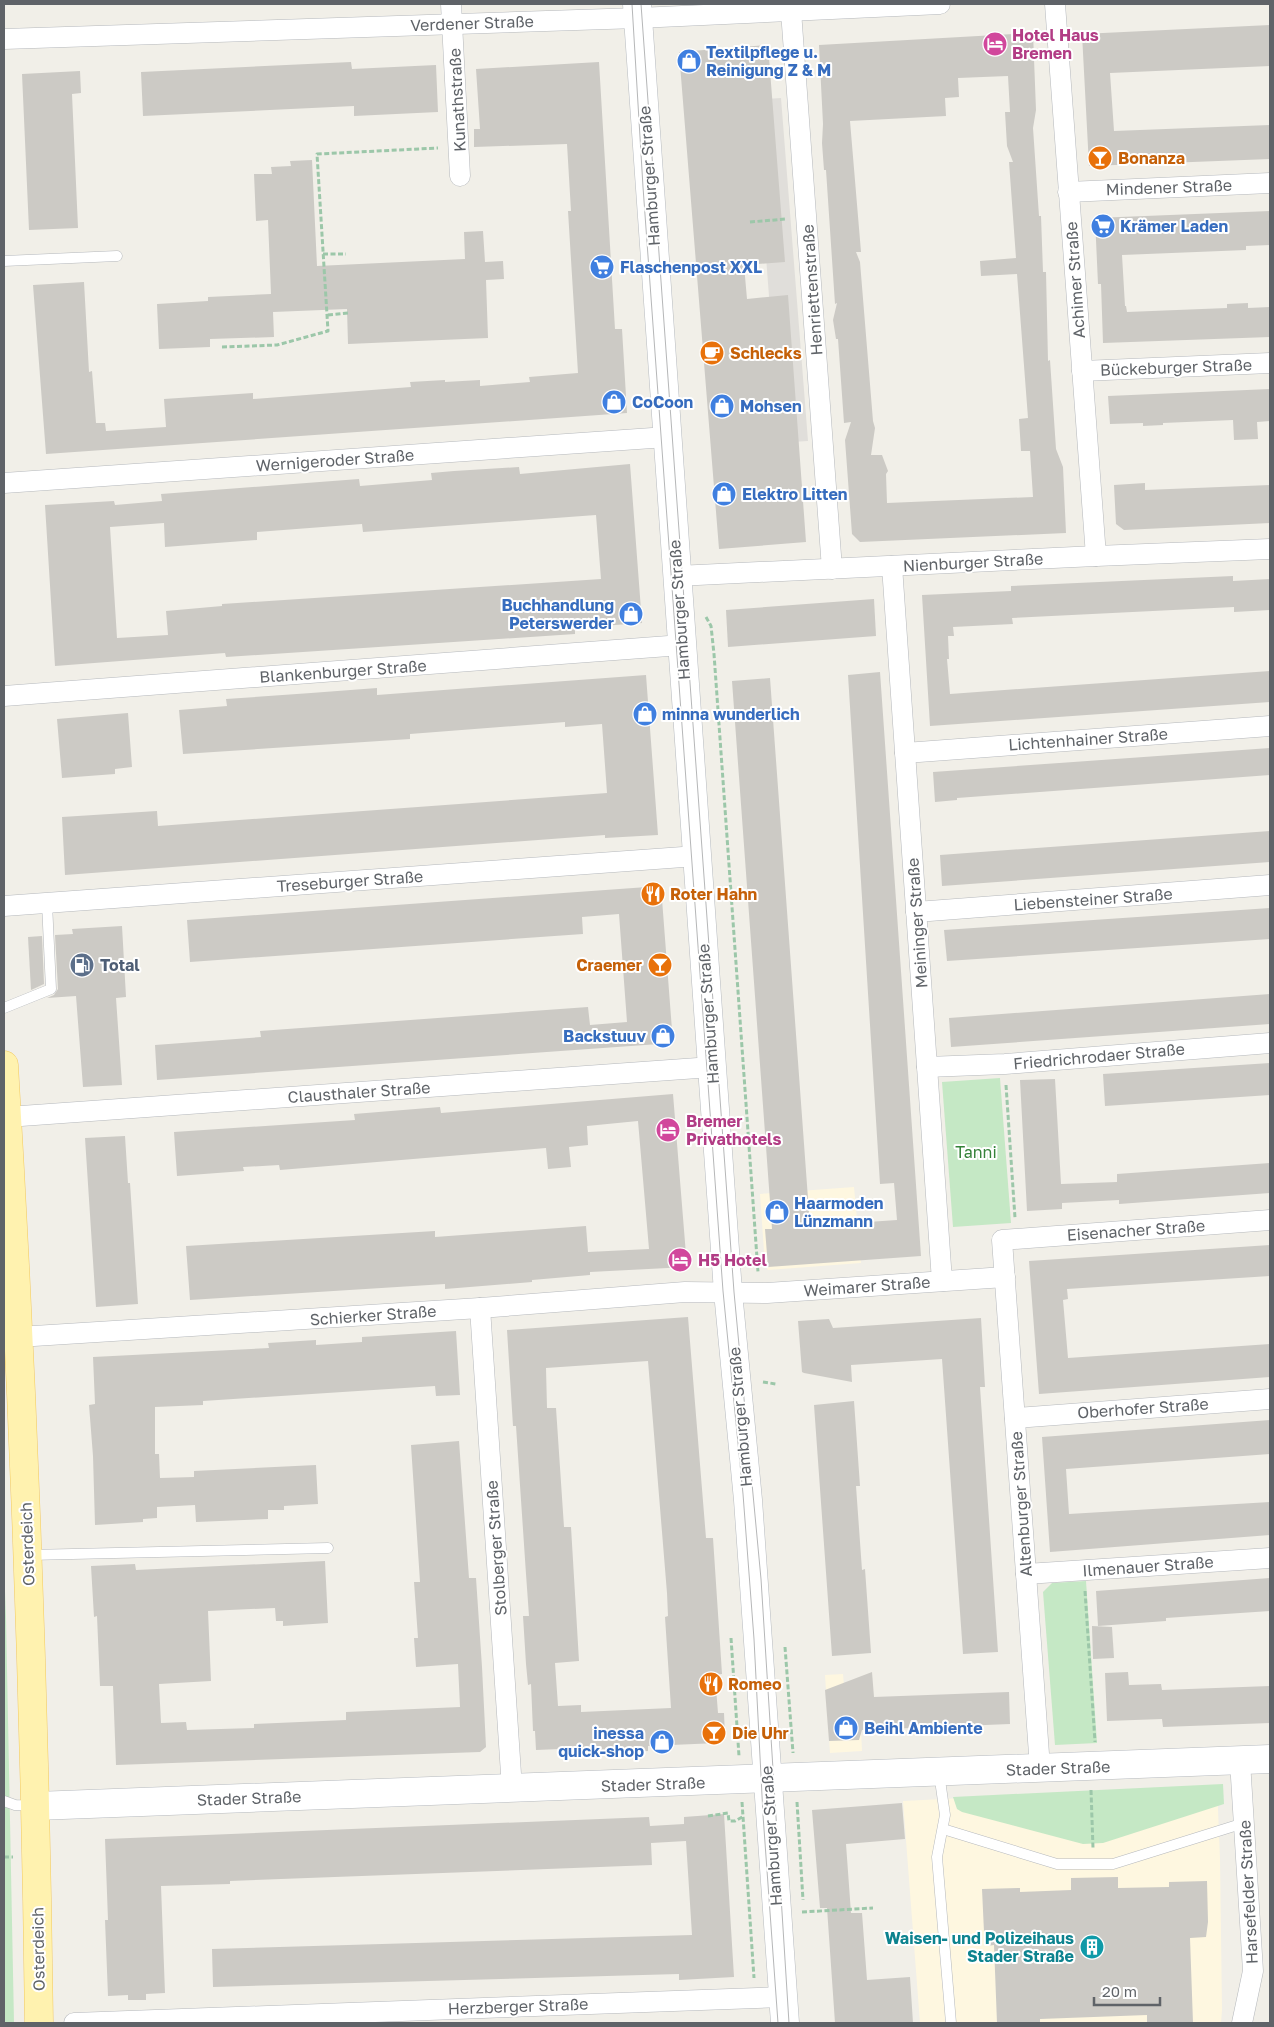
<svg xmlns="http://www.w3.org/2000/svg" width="1274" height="2027" viewBox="0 0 1274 2027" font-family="'Golos Text',sans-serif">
  <rect width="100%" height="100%" fill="#f1efe8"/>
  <g fill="#fef7e0">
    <polygon points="854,1187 861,1263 768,1270 765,1266 760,1194"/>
    <polygon points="843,1674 844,1686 859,1686 862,1751 830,1753 825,1675"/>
    <polygon points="1217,1785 1220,1859 1222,2010 1221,2023 920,2023 903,1801"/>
  </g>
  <polygon fill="#e0deda" points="781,98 808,441 775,443 774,362 757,138 748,100"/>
  <g fill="#c5e8c5">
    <polygon points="1000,1078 1011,1223 953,1227 942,1082"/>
    <polygon points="4,1566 6,1617 14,2023 4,2023"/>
    <polygon points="1086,1581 1097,1743 1055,1745 1043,1592 1052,1583"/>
    <polygon points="1223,1784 1224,1804 1103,1843 1083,1844 962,1812 957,1809 953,1797"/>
  </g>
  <g fill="#cccac5" fill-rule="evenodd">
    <polygon points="1270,25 1270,66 1110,73 1114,131 1270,125 1270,159 1089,166 1082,34"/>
    <path d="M1033 33 1036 110 1033 128 1039 216H1041L1043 272H1046L1048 361 1050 360 1056 449 1063 467 1066 533 860 542 852 534 845 440 851 422 844 423 838 339H836L833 320 837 303 835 304 826 170H824L822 143 823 124 819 45ZM1008 76 1010 112H1005L1007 146 1013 162H1009L1016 258 980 261 981 276 1017 274 1028 418 1019 419 1021 451H1030L1033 497 887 503 886 474 888 471 882 455H871L875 428 873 421 860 262 856 252H861L850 121 946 116 945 98 959 97 958 78Z"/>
    <polygon points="768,45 785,262 744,265 747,299 788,295 806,542 719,549 679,52"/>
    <polygon points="351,62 352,69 436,65 438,112 354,116 354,106 143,116 141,72"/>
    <polygon points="599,62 615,329 622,329 627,413 46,454 33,285 84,282 89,372 92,371 96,423 105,423 106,431 166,427 164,399 253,393 253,399 411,387 410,382 445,380 445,382 480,380 480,386 530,382 529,377 578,373 568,211 571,211 567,144 474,147 474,129 480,129 476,69"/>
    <polygon points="80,71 81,93 72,94 78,228 29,230 22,74"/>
    <polygon points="312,160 317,266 465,259 464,232 483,231 485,262 503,261 504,279 486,280 488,338 348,344 347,309 273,312 274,337 210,339 210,347 159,349 157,304 208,301 208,297 271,294 268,220 256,221 254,174 272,174 271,167 291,166 290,161"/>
    <polygon points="1270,211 1270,245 1246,246 1246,250 1122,255 1125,306 1126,306 1127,312 1227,308 1227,304 1248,303 1248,308 1270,307 1270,337 1103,343 1101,284 1098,284 1095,218"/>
    <polygon points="1270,389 1270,421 1257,422 1258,439 1234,440 1233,420 1163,423 1163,425 1143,426 1143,423 1110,424 1108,396"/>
    <path d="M630 464 642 623 575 628V634L226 657 225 653 55 666 45 505 114 501 115 505 162 501 161 494 359 479 360 486 432 480 431 473 454 471 519 467 520 474ZM596 515 601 579 222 604V606L166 611 168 635 117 638 110 527 164 523 165 547 257 540V532L362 524 363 532Z"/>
    <polygon points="1145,483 1145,490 1270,485 1270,523 1124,530 1116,524 1114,485"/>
    <polygon points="1233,576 1233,581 1270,579 1270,610 1234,612 1234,607 1012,618 1013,624 953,627 954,636 948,636 949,659 947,659 950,694 1270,671 1270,702 930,726 922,595 1011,591 1011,586"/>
    <polygon points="874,599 876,636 728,647 726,610"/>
    <polygon points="880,672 921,1256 768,1267 765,1229 772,1229 732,681 770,678 810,1226 897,1220 894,1183 880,1184 848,675"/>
    <polygon points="646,675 658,835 605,838 605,835 65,875 62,817 157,811 158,826 607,793 602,724 565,727 565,722 410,734 410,739 183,754 179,710 227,706 226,699 311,693 377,688 377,695"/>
    <polygon points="128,713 132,767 115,769 115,774 62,778 57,719"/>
    <polygon points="1270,748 1270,775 957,798 957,800 935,802 933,772"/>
    <polygon points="1270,831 1270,862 942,886 940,855"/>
    <polygon points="661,886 673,1043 157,1080 155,1045 261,1037 260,1031 588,1007 590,1025 627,1022 619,914 582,917 583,934 190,962 187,920"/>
    <polygon points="1270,908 1270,939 947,961 944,930"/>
    <polygon points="122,926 126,997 116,998 122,1085 83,1087 76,996 47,998 54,995 58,989 55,935 73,934 72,929"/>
    <polygon points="42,936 44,984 31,990 28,937"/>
    <polygon points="1270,994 1270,1024 951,1047 949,1018"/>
    <polygon points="1270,1063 1270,1095 1105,1106 1103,1074"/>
    <polygon points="1055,1079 1061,1184 1117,1182 1117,1174 1270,1163 1270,1193 1119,1204 1119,1200 1062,1203 1062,1209 1027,1211 1020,1080"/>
    <polygon points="673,1094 687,1267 590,1272 590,1275 532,1280 532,1282 445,1289 445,1284 190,1300 186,1246 435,1231 435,1237 586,1226 588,1252 649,1249 638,1121 587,1126 588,1145 569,1147 571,1167 548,1169 546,1148 280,1170 279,1165 243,1167 244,1171 177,1176 174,1132 355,1120 354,1114 440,1107 441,1113"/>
    <polygon points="125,1136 128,1183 130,1183 138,1304 96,1307 85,1138"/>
    <polygon points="1270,1245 1270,1276 1067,1289 1068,1299 1063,1300 1068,1358 1270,1344 1270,1377 1039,1394 1029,1261"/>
    <path d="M688 1317 706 1538H713L722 1674 715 1675 718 1713H724L725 1737 718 1743 648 1746V1751L561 1756 560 1749 536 1750 535 1731H533L531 1684 528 1685 526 1664 523 1616H529L526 1574 516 1426H513L507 1330ZM648 1361 667 1593 668 1616 665 1617 671 1708 581 1712V1705L558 1706 555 1663 579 1661 571 1527H564L556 1408H547L546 1368Z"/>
    <polygon points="981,1318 985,1387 980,1387 998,1652 963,1654 942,1359 851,1365 852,1382 804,1373 802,1372 798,1321 829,1319 833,1328"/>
    <polygon points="456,1331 460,1395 436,1396 435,1386 203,1401 203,1405 155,1407 155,1454 159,1454 160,1478 194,1477 194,1471 316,1465 318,1504 284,1506 284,1510 268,1510 268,1519 196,1522 195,1505 157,1507 157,1518 143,1519 143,1522 95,1525 93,1456 89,1405 95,1404 93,1357 269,1348 268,1343 316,1340 316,1345 362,1342 362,1337"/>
    <polygon points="854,1401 860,1486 856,1486 862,1570 865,1569 871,1653 832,1656 814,1405"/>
    <polygon points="1270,1420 1270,1454 1066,1469 1069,1514 1270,1502 1270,1535 1050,1552 1042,1437"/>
    <polygon points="459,1441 469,1578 476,1578 482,1667 486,1747 480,1752 116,1765 113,1686 100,1686 97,1616 94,1617 91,1566 135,1564 136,1570 325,1561 328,1623 283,1626 283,1621 276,1621 275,1608 208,1611 211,1681 159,1684 161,1723 186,1722 187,1730 254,1728 254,1724 346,1720 346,1712 460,1707 458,1664 416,1667 414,1638 418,1638 414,1582 420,1582 411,1445"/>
    <polygon points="1270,1578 1270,1611 1166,1618 1166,1621 1098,1626 1096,1591"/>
    <polygon points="1092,1626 1112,1627 1114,1658 1093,1659"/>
    <polygon points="872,1672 874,1697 1009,1692 1010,1724 862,1730 859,1740 829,1741 825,1690"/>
    <polygon points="1128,1672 1129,1685 1161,1684 1162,1690 1270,1686 1270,1723 1163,1727 1162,1719 1107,1721 1105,1673"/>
    <polygon points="902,1803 905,1839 846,1844 851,1913 862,1913 867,1980 910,1977 913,2023 835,2023 827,1908 820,1908 812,1810"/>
    <polygon points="724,1814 734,1977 679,1980 679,1974 213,1987 212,1949 692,1935 686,1841 651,1843 652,1865 230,1881 230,1884 161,1886 165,1993 146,1994 146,2000 128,2000 128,1995 108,1996 105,1920 108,1920 105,1839 649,1817 650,1826 684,1824 684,1817"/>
    <polygon points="1118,1877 1118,1888 1169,1887 1169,1882 1207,1881 1208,1922 1206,1937 1190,1938 1193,2023 1147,2023 1147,2015 1040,2019 1040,2023 997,2023 994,1945 987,1946 986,1932 984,1932 982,1889 1020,1888 1020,1892 1071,1890 1071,1878"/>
  </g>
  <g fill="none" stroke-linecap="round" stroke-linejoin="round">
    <defs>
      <g id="lane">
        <polyline points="4,261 117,256"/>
        <polyline points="4,1008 51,989 47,903"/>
        <polyline points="29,1555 328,1548"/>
        <polyline points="939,1773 945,1815 937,1857 951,2023"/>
        <polyline points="4,1801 15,1805 34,1806"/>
        <polyline points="943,1829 1057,1864 1113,1864 1244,1823"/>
      </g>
      <g id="street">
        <polyline points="451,4 460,176"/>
        <polyline points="1055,4 1096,556"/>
        <polyline points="791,11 832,569"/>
        <polyline points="4,39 638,18 940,4"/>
        <polyline points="1068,192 1270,183"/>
        <polyline points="1082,371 1270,363"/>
        <polyline points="4,483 667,437"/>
        <polyline points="892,566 942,1281"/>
        <polyline points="677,576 1096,556 1270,549"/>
        <polyline points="4,696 682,645"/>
        <polyline points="905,753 1270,726"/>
        <polyline points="4,906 697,856"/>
        <polyline points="916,912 1270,885"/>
        <polyline points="927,1067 1005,1064 1270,1043"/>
        <polyline points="7,1117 712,1067"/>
        <polyline points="480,1308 512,1789"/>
        <polyline points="18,1337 480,1308 685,1292 767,1293 1005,1277"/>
        <polyline points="1015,1418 1270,1399"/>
        <polyline points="1026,1574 1270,1558"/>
        <polyline points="1240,1761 1253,1971 1242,2023"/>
        <polyline points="1040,1768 1002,1240 1270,1220"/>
        <polyline points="74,2023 783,1997"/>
      </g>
      <g id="secondary">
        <polyline points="637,4 712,1067 728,1292 748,1500 785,2023"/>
        <polyline points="36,1806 1270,1759"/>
      </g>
      <path id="primary" d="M4 1065C23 1384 35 1704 39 2023"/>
    </defs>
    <use href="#lane" stroke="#b5b8bc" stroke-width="11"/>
    <use href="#street" stroke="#b5b8bc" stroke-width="21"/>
    <use href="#secondary" stroke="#b6babf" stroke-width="29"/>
    <use href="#primary" stroke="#f2c960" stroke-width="29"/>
    <g stroke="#9cc7a9" stroke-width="3" stroke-dasharray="5 2.5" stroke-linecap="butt">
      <polyline points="750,222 786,219"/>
      <polyline points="323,254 346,254"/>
      <polyline points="328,315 349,313"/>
      <polyline points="222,347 277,345 328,331 317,154 438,148"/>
      <polyline points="706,617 711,626 714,654 758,1272"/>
      <polyline points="1006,1085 1015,1218"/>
      <polyline points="763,1382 776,1384"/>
      <polyline points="1085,1591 1095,1742"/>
      <polyline points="731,1638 739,1756"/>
      <polyline points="785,1647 793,1753"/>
      <polyline points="1091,1790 1093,1848"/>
      <polyline points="742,1802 754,1978"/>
      <polyline points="797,1802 803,1900"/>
      <polyline points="708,1816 728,1813 729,1821 735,1821 744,1816"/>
      <polyline points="4,1857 13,1857"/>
      <polyline points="802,1912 873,1908"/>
    </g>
    <use href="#lane" stroke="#fff" stroke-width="10"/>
    <use href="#street" stroke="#fff" stroke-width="20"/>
    <use href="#secondary" stroke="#fff" stroke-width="28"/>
    <use href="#primary" stroke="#fff2af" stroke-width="28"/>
    <g stroke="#b6b7b8" stroke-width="1">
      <polyline points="632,4 643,187 723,1291 743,1494 754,1639 763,1815 778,2023"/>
      <polyline points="641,4 734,1292 761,1579 789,2023"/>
    </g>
  </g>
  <defs>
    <symbol id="hotel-disc" viewBox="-11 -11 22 22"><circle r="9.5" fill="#d1479c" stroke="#fff"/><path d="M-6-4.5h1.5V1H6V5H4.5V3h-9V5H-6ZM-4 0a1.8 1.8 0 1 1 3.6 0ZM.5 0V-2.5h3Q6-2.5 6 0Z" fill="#fff"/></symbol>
    <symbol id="shop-disc" viewBox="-11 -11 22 22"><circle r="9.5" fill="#3f7fe0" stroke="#fff"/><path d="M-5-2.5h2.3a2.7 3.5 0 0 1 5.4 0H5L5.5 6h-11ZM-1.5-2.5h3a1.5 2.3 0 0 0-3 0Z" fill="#fff"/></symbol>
    <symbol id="bar-disc" viewBox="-11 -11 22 22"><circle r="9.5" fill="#e8710a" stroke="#fff"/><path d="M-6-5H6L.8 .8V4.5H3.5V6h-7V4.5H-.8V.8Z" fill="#fff"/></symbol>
    <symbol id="supermarket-disc" viewBox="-11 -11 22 22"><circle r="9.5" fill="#3f7fe0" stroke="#fff"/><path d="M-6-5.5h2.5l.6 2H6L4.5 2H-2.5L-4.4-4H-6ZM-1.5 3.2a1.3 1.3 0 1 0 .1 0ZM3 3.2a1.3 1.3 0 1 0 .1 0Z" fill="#fff"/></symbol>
    <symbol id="cafe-disc" viewBox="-11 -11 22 22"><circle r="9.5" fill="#e8710a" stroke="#fff"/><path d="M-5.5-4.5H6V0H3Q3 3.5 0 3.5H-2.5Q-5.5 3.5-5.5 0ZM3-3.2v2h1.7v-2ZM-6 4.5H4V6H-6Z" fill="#fff"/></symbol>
    <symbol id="restaurant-disc" viewBox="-11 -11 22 22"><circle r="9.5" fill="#e8710a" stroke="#fff"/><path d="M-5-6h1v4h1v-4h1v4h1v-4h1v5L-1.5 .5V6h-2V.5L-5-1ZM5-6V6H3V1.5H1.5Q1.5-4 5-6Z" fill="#fff"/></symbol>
    <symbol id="fuel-disc" viewBox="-11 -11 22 22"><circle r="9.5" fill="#5c6f8a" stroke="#fff"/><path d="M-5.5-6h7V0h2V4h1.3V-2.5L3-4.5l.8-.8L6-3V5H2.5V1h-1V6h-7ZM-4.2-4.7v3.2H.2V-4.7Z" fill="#fff"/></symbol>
    <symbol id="building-disc" viewBox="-11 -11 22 22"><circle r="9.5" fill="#0f9aa8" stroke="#fff"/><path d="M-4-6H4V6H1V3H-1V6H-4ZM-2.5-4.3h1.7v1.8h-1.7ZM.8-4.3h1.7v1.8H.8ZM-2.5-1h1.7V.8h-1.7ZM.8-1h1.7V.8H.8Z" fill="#fff"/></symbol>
  </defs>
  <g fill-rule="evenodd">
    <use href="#hotel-disc" x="981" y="30" width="28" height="28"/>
    <use href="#shop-disc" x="675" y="47" width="28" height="28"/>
    <use href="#bar-disc" x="1086" y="144" width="28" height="28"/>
    <use href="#supermarket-disc" x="1089" y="212" width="28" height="28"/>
    <use href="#supermarket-disc" x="588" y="253" width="28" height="28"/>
    <use href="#cafe-disc" x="698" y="339" width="28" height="28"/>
    <use href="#shop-disc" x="600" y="388" width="28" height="28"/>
    <use href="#shop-disc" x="708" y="392" width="28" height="28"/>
    <use href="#shop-disc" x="710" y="480" width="28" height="28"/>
    <use href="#shop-disc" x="617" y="600" width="28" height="28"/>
    <use href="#shop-disc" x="631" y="700" width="28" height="28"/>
    <use href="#restaurant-disc" x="639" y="880" width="28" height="28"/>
    <use href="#fuel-disc" x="68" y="951" width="28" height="28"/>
    <use href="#bar-disc" x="646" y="951" width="28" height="28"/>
    <use href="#shop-disc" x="649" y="1022" width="28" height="28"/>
    <use href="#hotel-disc" x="654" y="1116" width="28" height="28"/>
    <use href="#shop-disc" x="763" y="1198" width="28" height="28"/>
    <use href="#hotel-disc" x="666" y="1246" width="28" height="28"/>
    <use href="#restaurant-disc" x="697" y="1670" width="28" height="28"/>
    <use href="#shop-disc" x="832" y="1714" width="28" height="28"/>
    <use href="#bar-disc" x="700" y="1719" width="28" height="28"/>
    <use href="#shop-disc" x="648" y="1728" width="28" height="28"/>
    <use href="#building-disc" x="1078" y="1933" width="28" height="28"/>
  </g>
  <g text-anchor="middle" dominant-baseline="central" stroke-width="4" stroke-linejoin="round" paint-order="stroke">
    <g font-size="16" fill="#5f6368" stroke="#fff">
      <text transform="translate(472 23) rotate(-2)">Verdener Straße</text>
      <text transform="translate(457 100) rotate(-93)">Kunathstraße</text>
      <text transform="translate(649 176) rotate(-94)">Hamburger Straße</text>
      <text transform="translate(1169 187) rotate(-2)">Mindener Straße</text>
      <text transform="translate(1075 280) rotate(-94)">Achimer Straße</text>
      <text transform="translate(812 290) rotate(-94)">Henriettenstraße</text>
      <text transform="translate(1176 367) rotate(-2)">Bückeburger Straße</text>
      <text transform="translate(335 460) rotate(-4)">Wernigeroder Straße</text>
      <text transform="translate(973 562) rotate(-3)">Nienburger Straße</text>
      <text transform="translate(679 610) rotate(-94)">Hamburger Straße</text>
      <text transform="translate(343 671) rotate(-4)">Blankenburger Straße</text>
      <text transform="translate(1088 739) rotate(-4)">Lichtenhainer Straße</text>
      <text transform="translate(350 881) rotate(-4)">Treseburger Straße</text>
      <text transform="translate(1093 899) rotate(-4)">Liebensteiner Straße</text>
      <text transform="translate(917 923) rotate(-94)">Meininger Straße</text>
      <text transform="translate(708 1014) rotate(-94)">Hamburger Straße</text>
      <text transform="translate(1099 1056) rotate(-5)">Friedrichrodaer Straße</text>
      <text transform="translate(359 1092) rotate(-4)">Clausthaler Straße</text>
      <text transform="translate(1136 1230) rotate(-4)">Eisenacher Straße</text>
      <text transform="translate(867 1286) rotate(-4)">Weimarer Straße</text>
      <text transform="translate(373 1315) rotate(-4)">Schierker Straße</text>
      <text transform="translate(1143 1408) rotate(-4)">Oberhofer Straße</text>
      <text transform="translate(740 1417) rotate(-95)">Hamburger Straße</text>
      <text transform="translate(1021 1504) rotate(-94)">Altenburger Straße</text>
      <text transform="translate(27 1544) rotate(-92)">Osterdeich</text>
      <text transform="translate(496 1548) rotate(-94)">Stolberger Straße</text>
      <text transform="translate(1148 1566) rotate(-4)">Ilmenauer Straße</text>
      <text transform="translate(1058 1768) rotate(-2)">Stader Straße</text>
      <text transform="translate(653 1784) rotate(-2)">Stader Straße</text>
      <text transform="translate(249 1798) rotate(-2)">Stader Straße</text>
      <text transform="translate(771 1836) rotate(-94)">Hamburger Straße</text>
      <text transform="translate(1248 1892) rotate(-93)">Harsefelder Straße</text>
      <text transform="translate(38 1949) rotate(-91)">Osterdeich</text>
      <text transform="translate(518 2006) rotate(-2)">Herzberger Straße</text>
    </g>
    <g font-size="16" font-weight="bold" fill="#b23c85" stroke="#fff" text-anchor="start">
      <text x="1012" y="35">Hotel Haus<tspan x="1012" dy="18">Bremen</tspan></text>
      <text x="686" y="1121">Bremer<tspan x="686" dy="18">Privathotels</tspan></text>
      <text x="698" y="1260">H5 Hotel</text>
    </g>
    <g font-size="16" font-weight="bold" fill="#366cbe" stroke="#fff" text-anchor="start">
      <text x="706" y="52">Textilpflege u.<tspan x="706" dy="18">Reinigung Z &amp; M</tspan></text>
      <text x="1120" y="226">Krämer Laden</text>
      <text x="620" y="267">Flaschenpost XXL</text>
      <text x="632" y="402">CoCoon</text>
      <text x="740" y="406">Mohsen</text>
      <text x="742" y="494">Elektro Litten</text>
      <text x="614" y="605" text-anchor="end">Buchhandlung<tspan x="614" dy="18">Peterswerder</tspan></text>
      <text x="662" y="714">minna wunderlich</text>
      <text x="646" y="1036" text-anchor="end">Backstuuv</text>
      <text x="794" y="1203">Haarmoden<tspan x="794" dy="18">Lünzmann</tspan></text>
      <text x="864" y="1728">Beihl Ambiente</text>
      <text x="644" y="1733" text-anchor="end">inessa<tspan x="644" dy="18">quick-shop</tspan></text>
    </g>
    <g font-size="16" font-weight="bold" fill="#c56008" stroke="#fff" text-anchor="start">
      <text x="1118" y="158">Bonanza</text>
      <text x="730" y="353">Schlecks</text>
      <text x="670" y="894">Roter Hahn</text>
      <text x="642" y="965" text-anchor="end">Craemer</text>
      <text x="728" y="1684">Romeo</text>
      <text x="732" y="1733">Die Uhr</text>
    </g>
    <g font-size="16" font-weight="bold" fill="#4e5e75" stroke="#fff" text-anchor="start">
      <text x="100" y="965">Total</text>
    </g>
    <g font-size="16" fill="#348238" stroke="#fff">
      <text x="976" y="1152">Tanni</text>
    </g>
    <g font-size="16" font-weight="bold" fill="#0d838f" stroke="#fff" text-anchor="end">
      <text x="1074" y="1938">Waisen- und Polizeihaus<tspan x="1074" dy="18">Stader Straße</tspan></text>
    </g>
  </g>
  <rect width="1274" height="2027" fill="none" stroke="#5f6368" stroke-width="10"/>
  <path d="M1094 1997v8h66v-8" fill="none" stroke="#5f6368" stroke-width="2.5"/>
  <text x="1102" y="1997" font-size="15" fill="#5f6368" stroke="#ffffff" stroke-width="4" paint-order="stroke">20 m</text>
</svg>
